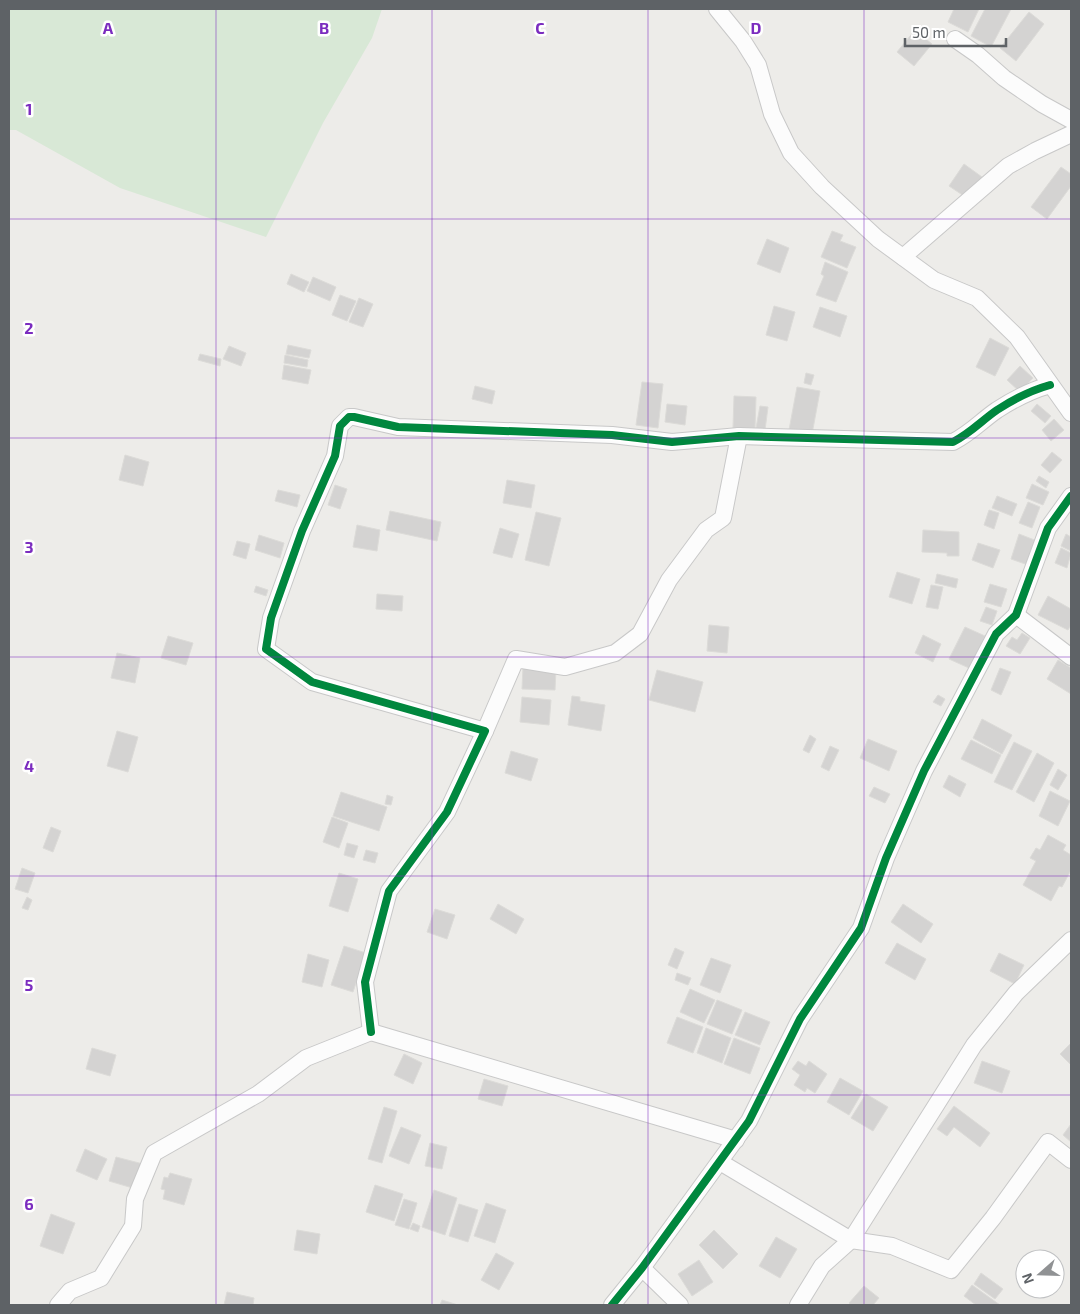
<svg xmlns="http://www.w3.org/2000/svg" width="1080" height="1314" viewBox="0 0 1080 1314" font-family="'Exo 2',sans-serif">
  <rect width="100%" height="100%" fill="#edece9"/>
  <polygon fill="#d8e8d6" points="9,9 382,9 372,38 323,123 266,237 120,188 16,130 9,130"/>
  <g fill="#d4d3d2" stroke="#dcdbd8">
    <polygon points="954,9 979,9 968,32 948,22"/>
    <polygon points="985,9 1011,9 991,47 971,36"/>
    <polygon points="1029,12 1044,24 1016,61 1000,48"/>
    <polygon points="915,30 932,44 914,66 897,52"/>
    <polygon points="964,164 982,177 967,198 949,186"/>
    <polygon points="1061,167 1071,174 1071,186 1047,219 1031,207"/>
    <polygon points="832,231 843,235 840,241 856,247 847,268 821,257"/>
    <polygon points="767,239 789,248 780,273 757,264"/>
    <polygon points="825,262 848,272 836,302 816,295 824,276 821,274"/>
    <polygon points="291,274 309,282 304,292 287,284"/>
    <polygon points="313,277 336,287 330,301 307,291"/>
    <polygon points="340,295 356,301 347,321 332,315"/>
    <polygon points="359,298 373,304 363,327 349,322"/>
    <polygon points="774,306 795,312 787,341 766,335"/>
    <polygon points="820,307 847,316 840,337 813,327"/>
    <polygon points="990,338 1009,348 995,376 976,367"/>
    <polygon points="288,345 311,350 309,358 286,354"/>
    <polygon points="229,346 246,353 241,366 223,359"/>
    <polygon points="200,354 221,359 220,366 198,360"/>
    <polygon points="285,355 308,360 307,367 284,363"/>
    <polygon points="284,365 311,370 308,384 282,379"/>
    <polygon points="1020,366 1033,378 1020,392 1007,380"/>
    <polygon points="806,373 814,375 811,385 804,383"/>
    <polygon points="642,382 663,384 658,428 636,425"/>
    <polygon points="475,386 495,391 492,404 472,399"/>
    <polygon points="797,387 820,391 812,434 789,430"/>
    <polygon points="734,396 756,397 755,428 733,428"/>
    <polygon points="667,404 687,406 685,425 665,422"/>
    <polygon points="1037,404 1051,416 1045,423 1031,411"/>
    <polygon points="760,406 768,407 765,430 756,428"/>
    <polygon points="1054,419 1064,430 1051,441 1042,430"/>
    <polygon points="1052,452 1062,460 1050,473 1041,465"/>
    <polygon points="125,455 149,462 143,486 119,480"/>
    <polygon points="1039,476 1049,482 1046,488 1036,481"/>
    <polygon points="507,480 535,485 531,508 503,503"/>
    <polygon points="1032,484 1049,492 1043,505 1026,498"/>
    <polygon points="335,485 347,489 340,509 328,505"/>
    <polygon points="278,490 300,495 297,507 275,501"/>
    <polygon points="997,496 1017,504 1012,516 992,508"/>
    <polygon points="1028,502 1040,507 1032,528 1019,523"/>
    <polygon points="989,510 999,513 994,529 984,525"/>
    <polygon points="390,511 441,522 437,541 386,530"/>
    <polygon points="536,512 561,518 549,566 525,560"/>
    <polygon points="357,525 380,530 377,551 353,547"/>
    <polygon points="500,528 519,534 512,558 493,553"/>
    <polygon points="923,530 959,532 959,556 947,556 947,553 922,552"/>
    <polygon points="1019,534 1037,541 1028,565 1011,559"/>
    <polygon points="1066,534 1071,537 1071,551 1061,546"/>
    <polygon points="259,535 284,543 280,558 255,550"/>
    <polygon points="237,541 250,544 246,559 233,555"/>
    <polygon points="978,543 1000,550 993,568 972,560"/>
    <polygon points="1061,548 1071,553 1067,568 1055,563"/>
    <polygon points="897,572 920,579 912,604 889,597"/>
    <polygon points="937,574 958,579 956,588 935,583"/>
    <polygon points="990,584 1007,589 1001,607 984,602"/>
    <polygon points="931,585 943,587 938,609 926,607"/>
    <polygon points="256,586 268,590 266,596 254,592"/>
    <polygon points="377,594 403,596 402,611 376,609"/>
    <polygon points="1048,596 1071,609 1071,625 1068,630 1038,615"/>
    <polygon points="986,607 997,611 992,625 980,621"/>
    <polygon points="709,625 729,627 727,653 707,651"/>
    <polygon points="965,627 985,636 969,668 949,659"/>
    <polygon points="1022,633 1030,638 1020,654 1006,646 1012,637 1017,640"/>
    <polygon points="923,635 941,644 933,662 915,653"/>
    <polygon points="168,636 193,643 186,665 161,658"/>
    <polygon points="117,653 140,658 135,683 111,678"/>
    <polygon points="1058,660 1071,668 1071,694 1047,679"/>
    <polygon points="523,667 556,669 555,690 522,689"/>
    <polygon points="1000,668 1011,672 1001,695 991,690"/>
    <polygon points="657,670 703,682 695,712 649,700"/>
    <polygon points="938,695 945,699 941,706 933,702"/>
    <polygon points="572,696 580,697 580,701 605,705 601,731 568,725"/>
    <polygon points="522,697 551,700 549,725 520,722"/>
    <polygon points="982,719 1012,735 1002,754 973,738"/>
    <polygon points="117,731 138,737 128,772 107,766"/>
    <polygon points="810,735 816,739 809,753 803,750"/>
    <polygon points="868,739 897,751 889,771 860,758"/>
    <polygon points="971,740 1001,755 992,774 961,759"/>
    <polygon points="1014,742 1032,751 1012,790 994,782"/>
    <polygon points="830,746 839,750 829,771 821,767"/>
    <polygon points="511,751 538,759 531,781 505,773"/>
    <polygon points="1037,753 1054,763 1034,802 1016,792"/>
    <polygon points="1058,769 1067,775 1058,790 1050,785"/>
    <polygon points="949,775 966,784 960,797 943,787"/>
    <polygon points="874,787 890,794 885,803 869,796"/>
    <polygon points="1050,791 1070,801 1058,826 1039,816"/>
    <polygon points="341,792 387,807 379,831 333,816"/>
    <polygon points="387,795 393,797 391,805 385,804"/>
    <polygon points="332,817 348,823 339,848 323,842"/>
    <polygon points="51,827 61,831 53,852 43,848"/>
    <polygon points="1048,835 1066,845 1063,850 1071,855 1071,870 1062,887 1059,886 1051,901 1023,885 1036,861 1030,858 1036,848 1040,850"/>
    <polygon points="347,843 358,846 354,858 344,855"/>
    <polygon points="366,850 378,853 375,863 363,860"/>
    <polygon points="22,868 35,873 28,893 15,889"/>
    <polygon points="339,873 358,879 348,912 329,906"/>
    <polygon points="27,897 32,900 28,910 22,908"/>
    <polygon points="498,904 524,919 516,934 490,919"/>
    <polygon points="903,904 933,924 921,943 891,922"/>
    <polygon points="435,909 455,915 447,939 427,932"/>
    <polygon points="897,943 926,959 915,980 885,963"/>
    <polygon points="344,946 366,953 353,992 331,985"/>
    <polygon points="675,948 684,952 677,969 668,965"/>
    <polygon points="999,953 1024,965 1015,984 990,971"/>
    <polygon points="308,954 329,960 322,987 302,982"/>
    <polygon points="711,958 731,965 720,993 700,985"/>
    <polygon points="677,973 691,978 688,985 675,980"/>
    <polygon points="690,989 715,1000 704,1023 680,1012"/>
    <polygon points="717,1000 742,1010 732,1034 707,1024"/>
    <polygon points="745,1012 770,1022 760,1045 735,1035"/>
    <polygon points="677,1017 703,1027 693,1053 667,1043"/>
    <polygon points="706,1028 731,1038 722,1063 697,1053"/>
    <polygon points="734,1038 760,1048 750,1074 724,1064"/>
    <polygon points="1071,1043 1071,1065 1060,1054"/>
    <polygon points="92,1048 116,1055 110,1076 86,1069"/>
    <polygon points="404,1054 422,1063 413,1084 394,1075"/>
    <polygon points="798,1061 806,1066 809,1061 827,1074 815,1093 807,1088 805,1092 794,1085 800,1075 792,1069"/>
    <polygon points="982,1061 1010,1071 1002,1093 974,1083"/>
    <polygon points="840,1078 863,1091 849,1115 827,1102"/>
    <polygon points="484,1079 508,1086 502,1106 478,1099"/>
    <polygon points="866,1094 888,1107 873,1131 851,1118"/>
    <polygon points="954,1106 990,1133 980,1147 954,1127 947,1136 937,1129"/>
    <polygon points="384,1107 397,1111 382,1163 368,1159"/>
    <polygon points="1071,1124 1071,1142 1063,1135"/>
    <polygon points="401,1127 421,1135 409,1164 389,1156"/>
    <polygon points="430,1143 447,1147 442,1169 425,1166"/>
    <polygon points="85,1149 107,1159 97,1180 76,1171"/>
    <polygon points="116,1157 143,1164 136,1189 109,1181"/>
    <polygon points="170,1173 192,1179 184,1205 163,1199 165,1190 161,1189 164,1177 168,1178"/>
    <polygon points="375,1185 403,1194 394,1221 366,1212"/>
    <polygon points="434,1190 457,1198 445,1235 422,1227"/>
    <polygon points="404,1199 417,1203 409,1229 395,1225"/>
    <polygon points="486,1203 506,1210 495,1243 474,1236"/>
    <polygon points="459,1204 478,1210 468,1242 449,1236"/>
    <polygon points="51,1214 75,1223 63,1254 40,1246"/>
    <polygon points="413,1223 420,1226 418,1232 410,1229"/>
    <polygon points="297,1230 320,1234 317,1254 294,1250"/>
    <polygon points="714,1230 738,1254 723,1269 699,1245"/>
    <polygon points="776,1237 797,1249 780,1278 759,1266"/>
    <polygon points="496,1253 514,1263 499,1290 481,1280"/>
    <polygon points="699,1260 713,1282 692,1296 678,1274"/>
    <polygon points="981,1273 1003,1289 995,1299 974,1284"/>
    <polygon points="972,1285 1000,1305 976,1305 964,1296"/>
    <polygon points="864,1286 879,1298 873,1305 851,1305 849,1303"/>
    <polygon points="227,1292 254,1298 253,1305 224,1305"/>
    <polygon points="442,1300 458,1305 440,1305"/>
  </g>
  <g fill="none" stroke-linecap="round" stroke-linejoin="round">
    <defs>
      <g id="minor">
        <polyline points="717,9 743,41 758,65 772,114 791,153 822,187 878,239 934,280 977,298 1017,337 1071,413"/>
        <polyline points="955,39 978,55 1004,78 1042,104 1071,120"/>
        <polyline points="903,257 1008,166 1035,151 1071,134"/>
        <polyline points="1016,615 1071,657"/>
        <polyline points="485,731 516,659 565,667 615,653 640,634 669,580 706,530 723,518 739,436"/>
        <path d="M371 1032 365 982 389 891 447 812 485 731 312 682 266 649 271 618 302 531 335 456 340 426 349 417H354L398 427 612 435 672 442 739 436 953 442C972 432 981 421 997 410 1014 399 1032 390 1050 385"/>
        <polyline points="720,1162 851,1240 892,1246 951,1270 993,1218 1048,1142 1071,1160"/>
        <polyline points="642,1268 680,1305"/>
        <polyline points="58,1305 70,1291 101,1278 133,1226 135,1199 154,1153 258,1094 306,1058 371,1032 736,1140"/>
        <polyline points="612,1305 642,1268 749,1121 800,1019 861,928 886,858 924,771 996,634 1016,615 1048,528 1071,496"/>
        <polyline points="798,1305 822,1266 851,1240 974,1045 1016,993 1071,940"/>
      </g>
    </defs>
    <use href="#minor" stroke="#c8c8c8" stroke-width="18"/>
    <use href="#minor" stroke="#fcfcfc" stroke-width="16"/>
    <defs>
      <g id="cycleway">
        <path d="M371 1032 365 982 389 891 447 812 485 731 312 682 266 649 271 618 302 531 335 456 340 426 349 417H354L398 427 612 435 672 442 739 436 953 442C972 432 981 421 997 410 1014 399 1032 390 1050 385"/>
        <polyline points="612,1305 642,1268 749,1121 800,1019 861,928 886,858 924,771 996,634 1016,615 1048,528 1071,496"/>
      </g>
    </defs>
    <use href="#cycleway" stroke="#fff" stroke-width="11"/>
    <use href="#cycleway" stroke="#00873e" stroke-width="8"/>
  </g>
  <path fill="none" stroke="#7b2cbf" stroke-width="1" stroke-opacity="0.55" d="M216 9V1305M432 9V1305M648 9V1305M864 9V1305M9 219H1071M9 438H1071M9 657H1071M9 876H1071M9 1095H1071"/>
  <g font-size="16" text-anchor="middle" font-weight="bold" fill="#7b2cbf" stroke="#fff" stroke-width="5" stroke-linejoin="round" paint-order="stroke">
    <text x="108" y="34">A</text>
    <text x="324" y="34">B</text>
    <text x="540" y="34">C</text>
    <text x="756" y="34">D</text>
    <text x="29" y="115">1</text>
    <text x="29" y="334">2</text>
    <text x="29" y="553">3</text>
    <text x="29" y="772">4</text>
    <text x="29" y="991">5</text>
    <text x="29" y="1210">6</text>
  </g>
  <rect width="1080" height="1314" fill="none" stroke="#5e6266" stroke-width="20"/>
  <g transform="translate(1040 1274) rotate(250)"><circle r="24" fill="#ffffff" stroke="#bfc0c2"/>
  <path d="M0-4L9 19L0 12L-9 19Z" fill="#909294"/>
  <text y="-8" font-size="14" font-weight="bold" text-anchor="middle" fill="#5e6266">N</text>
  </g>
  <path d="M905 38v8h101v-8" fill="none" stroke="#5e6266" stroke-width="2.5"/>
  <text x="912" y="38" font-size="15" fill="#5e6266" stroke="#ffffff" stroke-width="4" paint-order="stroke">50 m</text>
</svg>
